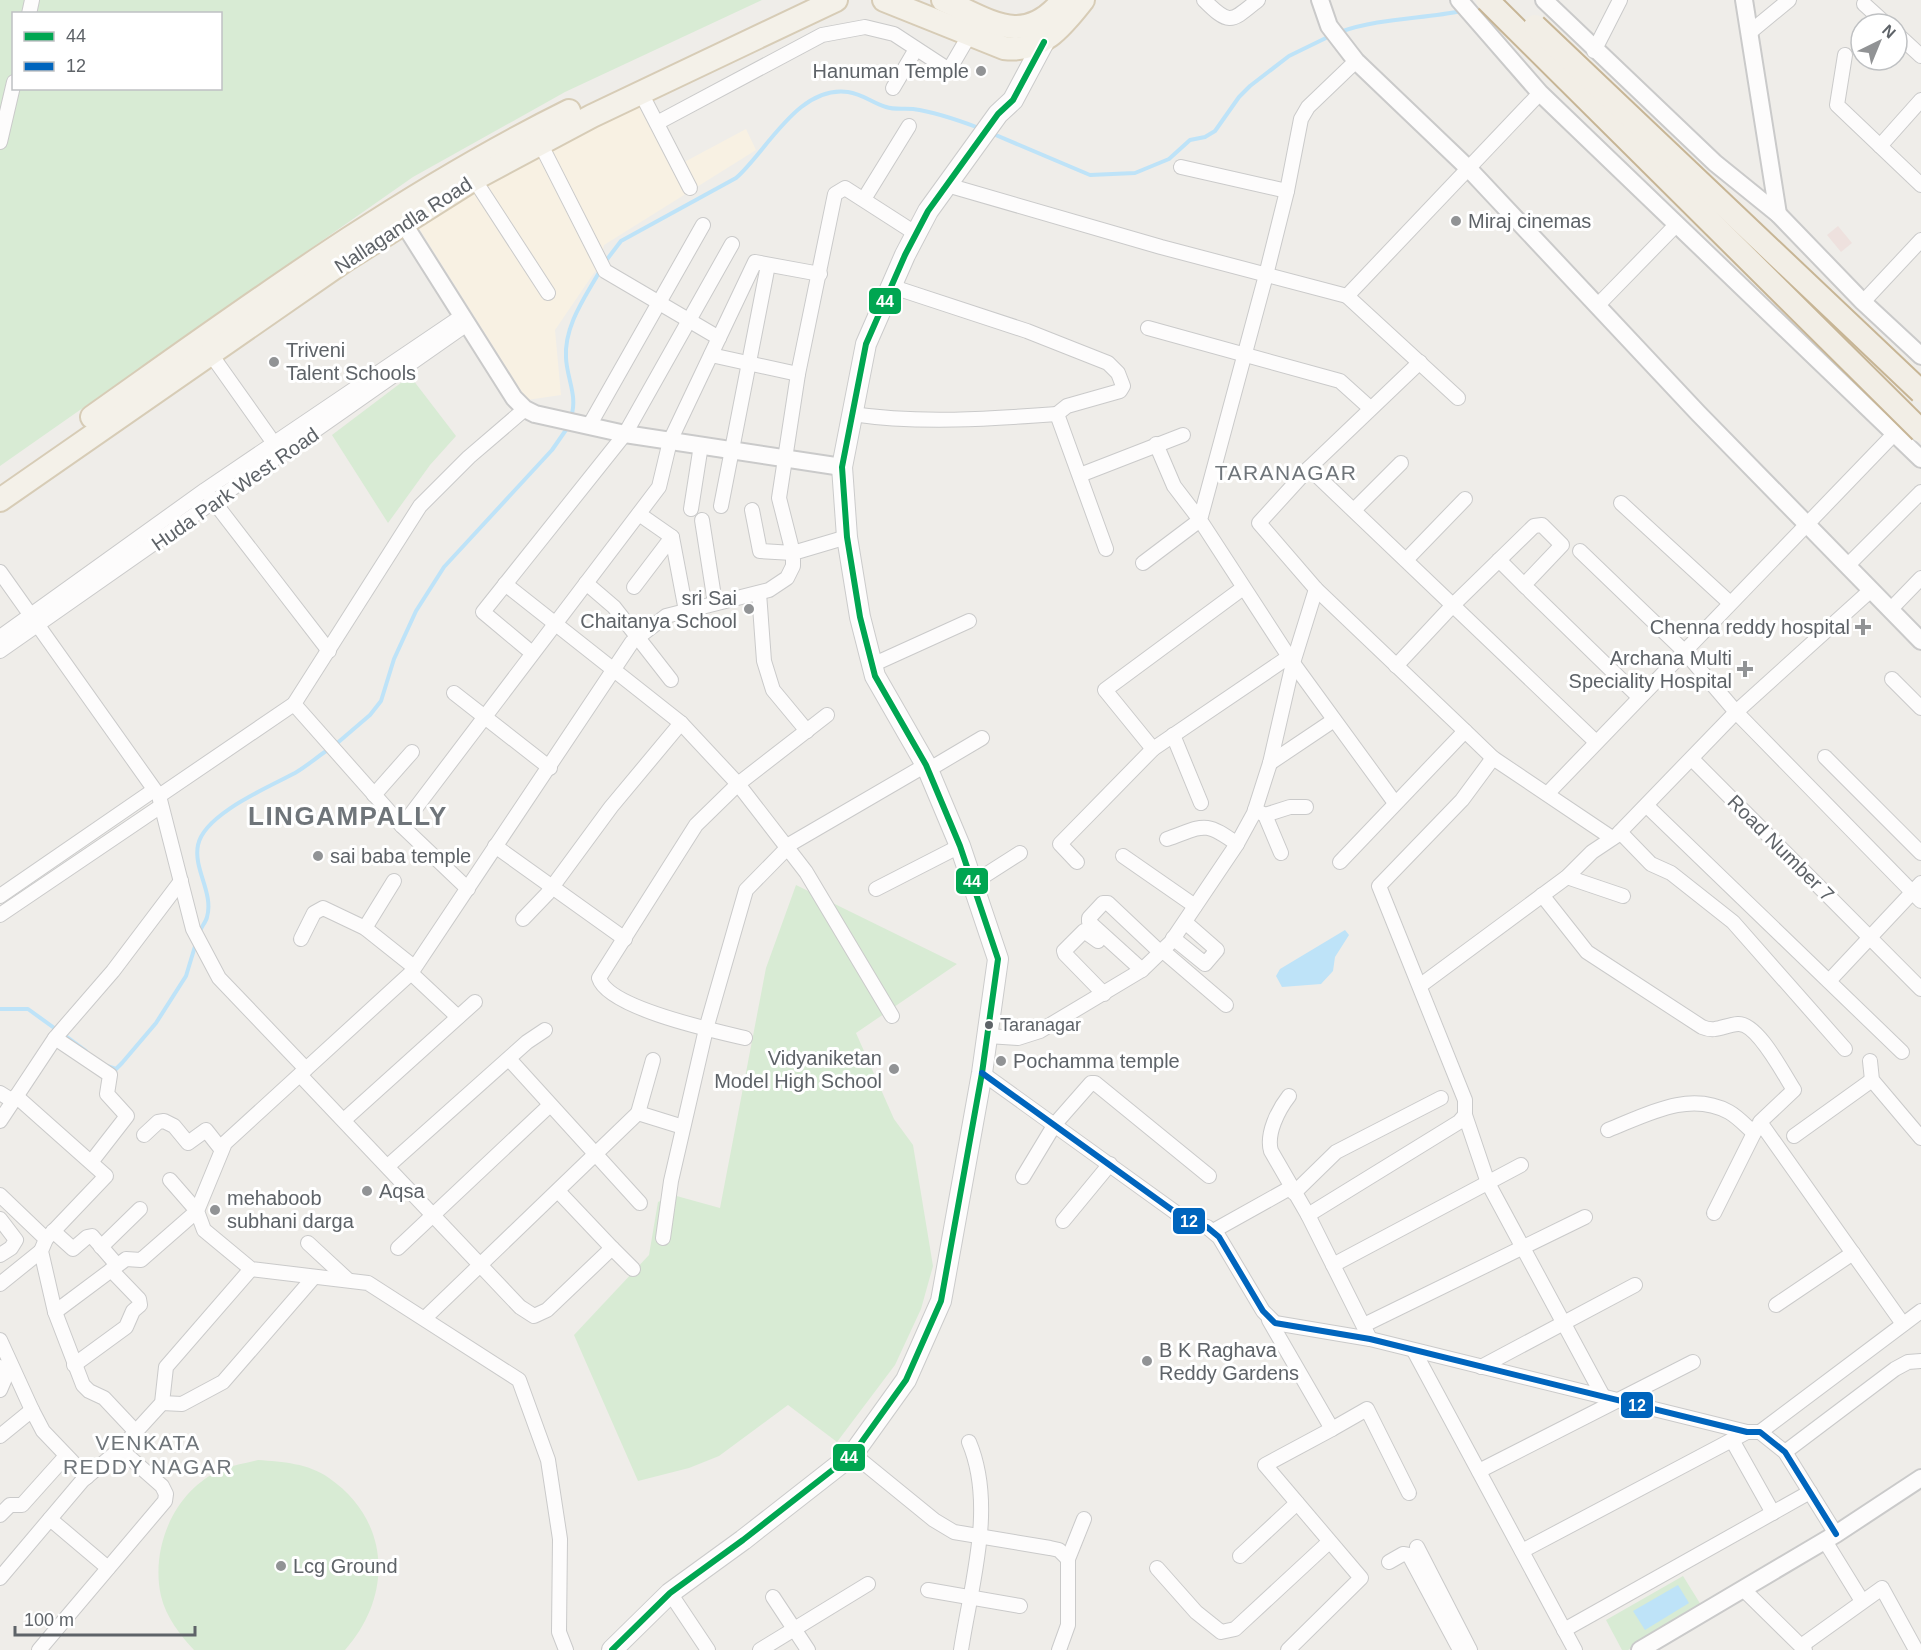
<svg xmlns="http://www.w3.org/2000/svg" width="1921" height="1650" viewBox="0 0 1921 1650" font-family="Arial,sans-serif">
  <rect width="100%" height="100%" fill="#efede9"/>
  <polygon fill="#f8f1e3" points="640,101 675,167 746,129 756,150 604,245 600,264 555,330 561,395 527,400 417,225 530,152"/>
  <polygon fill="#eee1de" points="1838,226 1852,243 1841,252 1827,235"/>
  <g fill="#d8ebd4" fill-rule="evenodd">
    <path d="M0 0H762L565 92 413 177 0 466ZM14 14H220V88H14Z"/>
    <polygon points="410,376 456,436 430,465 388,523 332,435"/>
    <polygon points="796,885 957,964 856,1033 894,1119 913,1145 933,1266 921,1309 895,1365 837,1442 788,1405 719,1456 689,1468 638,1481 574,1335 649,1255 658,1202 673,1195 720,1208 766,968"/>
    <path d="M258 1460C283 1462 308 1463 329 1478 391 1521 393 1596 345 1650H194C180 1635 166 1617 161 1596 150 1547 175 1489 223 1469 234 1465 247 1463 258 1460Z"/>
    <polygon points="1683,1576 1701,1605 1628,1650 1622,1650 1606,1620"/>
  </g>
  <g fill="#bee3f8">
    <polygon points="1345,930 1349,935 1335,957 1333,971 1321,984 1282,987 1276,976 1280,969"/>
    <polygon points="1678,1585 1689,1603 1645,1630 1633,1611"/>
  </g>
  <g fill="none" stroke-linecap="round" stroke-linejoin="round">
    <g stroke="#bee3f8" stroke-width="4">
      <path d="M1340 32C1379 18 1422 19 1462 11"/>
      <polyline points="991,133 1090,175 1135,173 1169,159 1190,140 1205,137 1215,131 1239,97 1250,86 1289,56 1330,36"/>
      <path d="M605 262 621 241 736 178C767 151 798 85 848 92 863 94 872 103 886 107 895 110 904 108 913 109 935 112 958 120 979 128"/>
      <path d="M571 417C578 396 567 379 566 358 564 325 586 296 601 269"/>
      <polyline points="335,745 370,715 381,701 394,659 416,611 444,567 552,450 568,427"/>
      <path d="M199 933C201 927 206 922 207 917 214 893 193 869 198 845 204 814 269 787 295 773 307 766 317 757 329 749"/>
      <polyline points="0,1009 28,1009 57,1030"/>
      <polyline points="63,1034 86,1051"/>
      <polyline points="107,1066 116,1069 122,1063 156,1023 186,976 196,943"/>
    </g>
    <defs>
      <g id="minor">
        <path d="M1204 0C1230 26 1231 22 1258 0"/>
        <polyline points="1864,4 1886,24"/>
        <polyline points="29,14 32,0"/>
        <polyline points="1749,33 1789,0"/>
        <polyline points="1897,34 1921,56"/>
        <polyline points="1594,51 1620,0"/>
        <polyline points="1845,55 1837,105 1921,185"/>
        <polyline points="1356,61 1308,107 1301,119 1287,191 1266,275 1200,520 1293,663 1395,803"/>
        <polyline points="893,88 916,49"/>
        <polyline points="641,93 690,188"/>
        <polyline points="657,123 822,35 865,27 894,34 949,70 970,34"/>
        <polyline points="0,142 14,82"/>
        <polyline points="540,143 605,271 719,338"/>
        <polyline points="1880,146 1921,100"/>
        <polyline points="1181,167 1287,191"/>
        <polyline points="474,179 548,293"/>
        <polyline points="947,185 1161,247 1347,296"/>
        <polyline points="864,199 909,126"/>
        <polyline points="890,286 1027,331 1108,363 1118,373 1123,386 1120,391 1067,406 1057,414 1106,549"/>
        <polyline points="1863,302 1921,240"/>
        <polyline points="1597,306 1677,224"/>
        <polyline points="1148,328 1340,381 1370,408"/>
        <polyline points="210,353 278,449"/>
        <polyline points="711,355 798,374"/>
        <polyline points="1458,398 1347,296 1540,93"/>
        <path d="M852 414C919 424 990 419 1057 414"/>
        <polyline points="589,426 703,225"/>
        <polyline points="1309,468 1596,742"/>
        <polyline points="1080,475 1183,435"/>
        <polyline points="211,498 329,651"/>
        <polyline points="1621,503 1730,603"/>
        <polyline points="721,506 768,265"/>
        <polyline points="691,509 701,445"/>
        <polyline points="752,510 760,551 793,553 779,498 798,374 835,194 845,188 915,233"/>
        <polyline points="1354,510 1401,463"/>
        <polyline points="639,514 672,537 686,611"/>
        <polyline points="702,520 715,603"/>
        <polyline points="1580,551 1684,651 1736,712 1921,901"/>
        <polyline points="1406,560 1465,499"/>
        <polyline points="1499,560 1527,588"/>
        <polyline points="1143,563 1200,520 1174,486 1156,444"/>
        <polyline points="1848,565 1921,492"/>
        <polyline points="0,572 159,796 193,929 219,978 306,1069"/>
        <polyline points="586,583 614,607 671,680"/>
        <polyline points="505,584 681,723 738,784 806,872 892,1016"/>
        <polyline points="634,587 672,537"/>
        <polyline points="1243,588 1105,690 1153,749 1290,656"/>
        <polyline points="1530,591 1639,697"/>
        <polyline points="759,593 764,661 773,690 807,731"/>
        <polyline points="1890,610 1921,578"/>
        <polyline points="0,637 205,490 462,316"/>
        <polyline points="0,651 467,324"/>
        <polyline points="532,653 483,612 625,434 732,244"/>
        <polyline points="872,665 969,621"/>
        <polyline points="1396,666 1453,605 1534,526 1542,525 1562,545 1524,585"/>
        <polyline points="1892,679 1921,708"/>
        <polyline points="454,693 550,768"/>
        <polyline points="294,704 402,826 468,889"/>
        <polyline points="1465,731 1493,758 1612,838"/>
        <polyline points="1173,735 1201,803"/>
        <polyline points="1825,757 1921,853"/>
        <polyline points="1692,759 1921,989"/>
        <polyline points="1270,763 1334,720"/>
        <polyline points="928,770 982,738"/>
        <polyline points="1548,793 1895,433"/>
        <polyline points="374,795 412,752"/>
        <polyline points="159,796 294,704 420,506 469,457 525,409"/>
        <polyline points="1647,806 1902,1052"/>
        <polyline points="1255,810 1265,815 1281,853"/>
        <polyline points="1265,815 1290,807 1306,807"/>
        <polyline points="402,826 659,487 670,441 755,262 820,274"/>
        <polyline points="1620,832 1651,864 1671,873 1733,922 1845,1049"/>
        <path d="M1167 839C1204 826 1204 820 1237 844"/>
        <polyline points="495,846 625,939"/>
        <polyline points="1123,856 1195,906"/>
        <polyline points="1077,862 1060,844 1153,749"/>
        <polyline points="1340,862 1465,731 1316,589 1259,523 1309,468 1420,362"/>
        <polyline points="1567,877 1623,896"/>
        <polyline points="973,883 1020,853"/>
        <polyline points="876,889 960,846"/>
        <path d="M1542 895 1587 952 1702 1027C1716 1033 1724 1025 1738 1024 1758 1023 1784 1075 1794 1090L1760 1122 1903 1324"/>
        <polyline points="0,896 154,790"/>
        <polyline points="0,915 161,806"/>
        <polyline points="523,919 547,894 611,807 681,723"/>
        <polyline points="365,928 394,881"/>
        <polyline points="1173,938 1205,964 1217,950 1185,922"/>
        <polyline points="301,939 314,913 323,908 365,928 414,967"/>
        <polyline points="1098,941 1084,931 1064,951 1065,954 1104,994"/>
        <polyline points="1163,951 1226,1005"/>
        <polyline points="1142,970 1089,922 1089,918 1103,903 1108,903 1161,953"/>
        <polyline points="411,973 458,1017"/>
        <polyline points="1829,981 1921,883"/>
        <polyline points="1421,985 1567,877 1592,852 1616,836 1736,712 1871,590"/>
        <polyline points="988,1036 1018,1038 1040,1031 1142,970 1171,942 1237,844 1254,813 1270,763 1293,663 1316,589"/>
        <polyline points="55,1038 113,971 181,881"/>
        <path d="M745 1038C715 1031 608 1008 599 978L696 825 738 784 827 715"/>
        <polyline points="509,1059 640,1203"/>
        <polyline points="1870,1061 1872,1080 1921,1138"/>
        <polyline points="982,1073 1186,1220 1207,1227 1219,1237 1263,1311 1275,1323 1370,1339 1747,1432 1760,1432 1785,1452 1836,1534"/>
        <polyline points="300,1075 520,1307 534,1316 547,1310 612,1248 558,1191"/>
        <polyline points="0,1093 13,1101"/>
        <polyline points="16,1096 106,1176 46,1239"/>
        <path d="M1289 1096C1278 1110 1266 1134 1271 1151L1308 1215 1370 1339"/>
        <polyline points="638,1113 653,1060"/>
        <polyline points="1465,1115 1488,1183 1604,1398"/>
        <polyline points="344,1120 475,1002"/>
        <polyline points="0,1121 55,1038 110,1075 107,1094 127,1116 92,1161"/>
        <path d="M1608 1130C1646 1115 1689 1090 1729 1112 1738 1117 1746 1126 1754 1133"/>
        <polyline points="144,1135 158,1122 164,1121 174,1126 188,1143 206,1130 221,1149"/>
        <polyline points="1794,1136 1872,1080"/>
        <polyline points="388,1166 527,1042 545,1030"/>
        <polyline points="1023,1177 1055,1124 1091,1083 1095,1083 1209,1176"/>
        <polyline points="1294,1193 1336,1152 1441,1098"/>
        <polyline points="0,1195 46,1239 41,1251 55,1312 83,1385 89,1391 104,1398 136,1432"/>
        <polyline points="1714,1213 1757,1127"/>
        <polyline points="1308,1215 1459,1122 1465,1115 1465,1100 1379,886 1462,800 1493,758"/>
        <polyline points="0,1219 16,1240 11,1248 0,1255"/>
        <polyline points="1063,1221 1110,1164"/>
        <polyline points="53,1231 73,1249 87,1237 92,1236 117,1265"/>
        <polyline points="1213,1231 1290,1188"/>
        <polyline points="663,1238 671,1181 706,1029 746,890 792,843 926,765"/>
        <polyline points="308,1243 348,1280"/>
        <polyline points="101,1247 140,1209"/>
        <polyline points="398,1248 550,1105"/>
        <polyline points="612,1248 633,1269"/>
        <polyline points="1333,1265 1521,1165"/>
        <polyline points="0,1284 41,1251"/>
        <polyline points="1776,1305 1853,1253"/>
        <polyline points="55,1312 126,1259 141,1260 197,1211 170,1180"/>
        <polyline points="425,1318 638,1113 683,1127"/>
        <polyline points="1269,1320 1332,1429 1265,1465 1361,1578 1288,1650"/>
        <polyline points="1364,1325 1585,1217"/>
        <polyline points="0,1340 32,1410"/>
        <polyline points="1414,1351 1575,1650"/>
        <polyline points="74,1365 126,1327 133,1311 140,1305 139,1299 111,1270"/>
        <polyline points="0,1367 6,1376 0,1390"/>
        <polyline points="1481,1367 1635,1285"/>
        <polyline points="162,1403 182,1404 223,1382 314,1277"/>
        <polyline points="1332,1429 1367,1409 1409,1493"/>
        <polyline points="1760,1432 1921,1311"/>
        <polyline points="0,1436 32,1410 43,1431 87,1477"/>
        <polyline points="1732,1440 1773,1513"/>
        <polyline points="1785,1452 1895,1369 1908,1362 1921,1361"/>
        <polyline points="853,1454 934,1520 954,1532 1050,1548 1059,1550 1068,1559 1068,1625 1059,1650"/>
        <polyline points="1479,1471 1693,1362"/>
        <polyline points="0,1515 10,1505 22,1505 65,1457"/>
        <polyline points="50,1519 108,1568"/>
        <polyline points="1825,1541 1862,1601"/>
        <polyline points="1417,1547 1470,1650"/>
        <polyline points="1522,1551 1747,1432"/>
        <polyline points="1240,1556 1297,1503"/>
        <polyline points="1068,1559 1084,1519"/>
        <polyline points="1389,1562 1403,1554 1409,1555 1460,1650"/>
        <polyline points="1157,1568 1196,1612 1221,1632 1235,1629 1329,1542"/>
        <polyline points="0,1578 82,1481 120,1449 162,1403 166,1367 251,1269"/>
        <polyline points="1743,1589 1805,1650"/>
        <polyline points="928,1590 1020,1606"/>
        <polyline points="670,1593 708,1650"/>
        <polyline points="773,1597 808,1650"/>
        <polyline points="1564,1630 1810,1492"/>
        <polyline points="1801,1646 1882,1588 1916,1650"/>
        <polyline points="39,1650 165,1501 166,1494 162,1486 120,1449"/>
        <polyline points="566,1650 559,1632 560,1539 548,1460 519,1380 368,1283 251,1269 204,1230 197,1211 225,1143 411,973 632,642 666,616 769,590 787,578 793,566 793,553 847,537"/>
        <polyline points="760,1650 868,1584"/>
        <path d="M961 1650C971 1584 996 1506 969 1442"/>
      </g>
      <g id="tertiary">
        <polyline points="1320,0 1329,26 1356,61 1469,169 1698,413 1921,641"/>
        <polyline points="1459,0 1540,93 1921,459"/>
        <polyline points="1544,0 1715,163 1778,214 1863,302 1921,356"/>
        <polyline points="1744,0 1778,214"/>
        <polyline points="397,213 514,398 525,409 535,414 625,434 842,467"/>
        <polyline points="1640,1650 1836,1534 1921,1478"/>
      </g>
      <polyline id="secondary" points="612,1650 670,1593 743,1540 853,1454 906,1380 941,1301 982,1073 998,959 960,846 926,765 875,676 860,617 847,537 842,467 866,344 905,255 928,211 998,114 1013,100 1044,42"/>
      <g id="primary">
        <path d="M884 0 1004 48C1041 53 1062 27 1083 0"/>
        <path d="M943 0C989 20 1024 49 1063 0"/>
        <path d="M92 417C246 308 399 195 569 111"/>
        <polyline points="0,500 344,261 474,179 592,116 836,0"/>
      </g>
    </defs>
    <use href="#minor" stroke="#cacaca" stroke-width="16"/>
    <use href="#tertiary" stroke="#cacaca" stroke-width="20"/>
    <use href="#secondary" stroke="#cbcbcb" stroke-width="22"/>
    <use href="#primary" stroke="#d7ccb6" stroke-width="26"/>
    <use href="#minor" stroke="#fdfcfc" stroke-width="14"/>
    <use href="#tertiary" stroke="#fdfcfc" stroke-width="16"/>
    <use href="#secondary" stroke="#fdfcfc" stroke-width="20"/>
    <use href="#primary" stroke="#f4f1e9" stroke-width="22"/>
    <defs>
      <g id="trunk-bridge">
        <polyline points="1487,0 1921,431"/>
        <polyline points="1535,26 1921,392"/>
      </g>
    </defs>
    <use href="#trunk-bridge" stroke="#c7b595" stroke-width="26" stroke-linecap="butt"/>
    <use href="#trunk-bridge" stroke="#f2eee6" stroke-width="22"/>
    <defs>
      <polyline id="bus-1" points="612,1650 670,1593 743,1540 853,1454 906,1380 941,1301 982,1073 998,959 960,846 926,765 875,676 860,617 847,537 842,467 866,344 905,255 928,211 998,114 1013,100 1044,42"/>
      <polyline id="bus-2" points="982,1073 1186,1220 1207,1227 1219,1237 1263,1311 1275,1323 1370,1339 1747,1432 1760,1432 1785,1452 1836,1534"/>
    </defs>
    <use href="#bus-1" stroke="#fff" stroke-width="10"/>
    <use href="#bus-2" stroke="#fff" stroke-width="10"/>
    <use href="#bus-1" stroke="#00a651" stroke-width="6"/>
    <use href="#bus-2" stroke="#0065bd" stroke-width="6"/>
  </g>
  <g fill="#919395" stroke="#fff" stroke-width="2">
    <circle cx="981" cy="71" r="6"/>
    <circle cx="1456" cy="221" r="6"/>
    <circle cx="274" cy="362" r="6"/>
    <circle cx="749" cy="609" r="6"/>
    <path d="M1860 618h6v6h6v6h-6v6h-6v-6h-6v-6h6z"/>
    <path d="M1742 660h6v6h6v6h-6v6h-6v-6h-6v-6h6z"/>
    <circle cx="318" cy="856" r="6"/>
    <circle cx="1001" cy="1061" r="6"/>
    <circle cx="894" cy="1069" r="6"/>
    <circle cx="367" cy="1191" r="6"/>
    <circle cx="215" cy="1210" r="6"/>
    <circle cx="1147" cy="1361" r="6"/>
    <circle cx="281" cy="1566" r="6"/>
  </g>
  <circle fill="#5e6368" stroke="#fff" stroke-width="2" cx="989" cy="1025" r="5"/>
  <g text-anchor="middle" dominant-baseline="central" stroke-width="6" stroke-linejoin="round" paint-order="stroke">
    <g font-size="18" fill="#5e6368" stroke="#fff" text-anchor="start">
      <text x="1000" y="1025">Taranagar</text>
    </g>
    <g font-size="20" fill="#5e6368" stroke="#fff" text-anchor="start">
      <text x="969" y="71" text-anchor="end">Hanuman Temple</text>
      <text x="1468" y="221">Miraj cinemas</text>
      <text x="286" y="350">Triveni<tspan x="286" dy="23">Talent Schools</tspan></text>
      <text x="737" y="598" text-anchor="end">sri Sai<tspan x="737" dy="23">Chaitanya School</tspan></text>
      <text x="1850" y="627" text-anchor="end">Chenna reddy hospital</text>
      <text x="1732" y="658" text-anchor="end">Archana Multi<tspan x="1732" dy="23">Speciality Hospital</tspan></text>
      <text x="330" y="856">sai baba temple</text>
      <text x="882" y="1058" text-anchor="end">Vidyaniketan<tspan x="882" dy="23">Model High School</tspan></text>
      <text x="1013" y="1061">Pochamma temple</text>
      <text x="379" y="1191">Aqsa</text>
      <text x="227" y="1198">mehaboob<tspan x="227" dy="23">subhani darga</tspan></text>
      <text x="1159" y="1350">B K Raghava<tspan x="1159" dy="23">Reddy Gardens</tspan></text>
      <text x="293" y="1566">Lcg Ground</text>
    </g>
    <g font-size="20" fill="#5e6368" stroke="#fff">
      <text transform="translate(403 225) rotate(-33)">Nallagandla Road</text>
      <text transform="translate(235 489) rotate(-35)">Huda Park West Road</text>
      <text transform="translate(1781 848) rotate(45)">Road Number 7</text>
    </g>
    <g font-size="21" letter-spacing="1.5" fill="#6f757a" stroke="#fff">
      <text x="1286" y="472">TARANAGAR</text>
      <text x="148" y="1442">VENKATA<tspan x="148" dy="24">REDDY NAGAR</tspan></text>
    </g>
    <g font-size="26" font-weight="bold" letter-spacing="1.5" fill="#6f757a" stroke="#fff">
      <text x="348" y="816">LINGAMPALLY</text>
    </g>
  </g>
  <g stroke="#fff" stroke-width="2">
    <rect x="868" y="287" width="34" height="28" rx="6" fill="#00a651"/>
    <rect x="955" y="867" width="34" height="28" rx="6" fill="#00a651"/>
    <rect x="1172" y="1207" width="34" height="28" rx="6" fill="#0065bd"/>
    <rect x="1620" y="1391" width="34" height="28" rx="6" fill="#0065bd"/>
    <rect x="832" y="1443" width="34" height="29" rx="6" fill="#00a651"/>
  </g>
  <g font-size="16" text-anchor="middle" font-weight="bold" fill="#fff">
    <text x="885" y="307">44</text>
    <text x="972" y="887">44</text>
    <text x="1189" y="1227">12</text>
    <text x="1637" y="1411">12</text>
    <text x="849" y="1463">44</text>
  </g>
  <rect x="12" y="12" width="210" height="78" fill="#ffffff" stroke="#bfc1c3" stroke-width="1.5"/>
  <rect x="24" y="32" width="30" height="9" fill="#00a651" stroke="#bfc1c3" stroke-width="1.5"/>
  <text x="66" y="42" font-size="18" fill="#5e6368">44</text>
  <rect x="24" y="62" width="30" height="9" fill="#0065bd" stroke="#bfc1c3" stroke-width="1.5"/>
  <text x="66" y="72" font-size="18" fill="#5e6368">12</text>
  <g transform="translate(1879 42) rotate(43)"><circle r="28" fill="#ffffff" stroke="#bfc1c3" stroke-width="1.5"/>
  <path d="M0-4.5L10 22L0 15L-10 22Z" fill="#919395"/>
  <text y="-9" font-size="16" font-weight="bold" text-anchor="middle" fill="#5e6368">N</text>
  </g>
  <path d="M15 1626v9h180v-9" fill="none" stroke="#5e6368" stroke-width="3"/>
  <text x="24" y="1626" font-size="18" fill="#5e6368" stroke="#ffffff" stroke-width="4.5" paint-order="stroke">100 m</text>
</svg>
